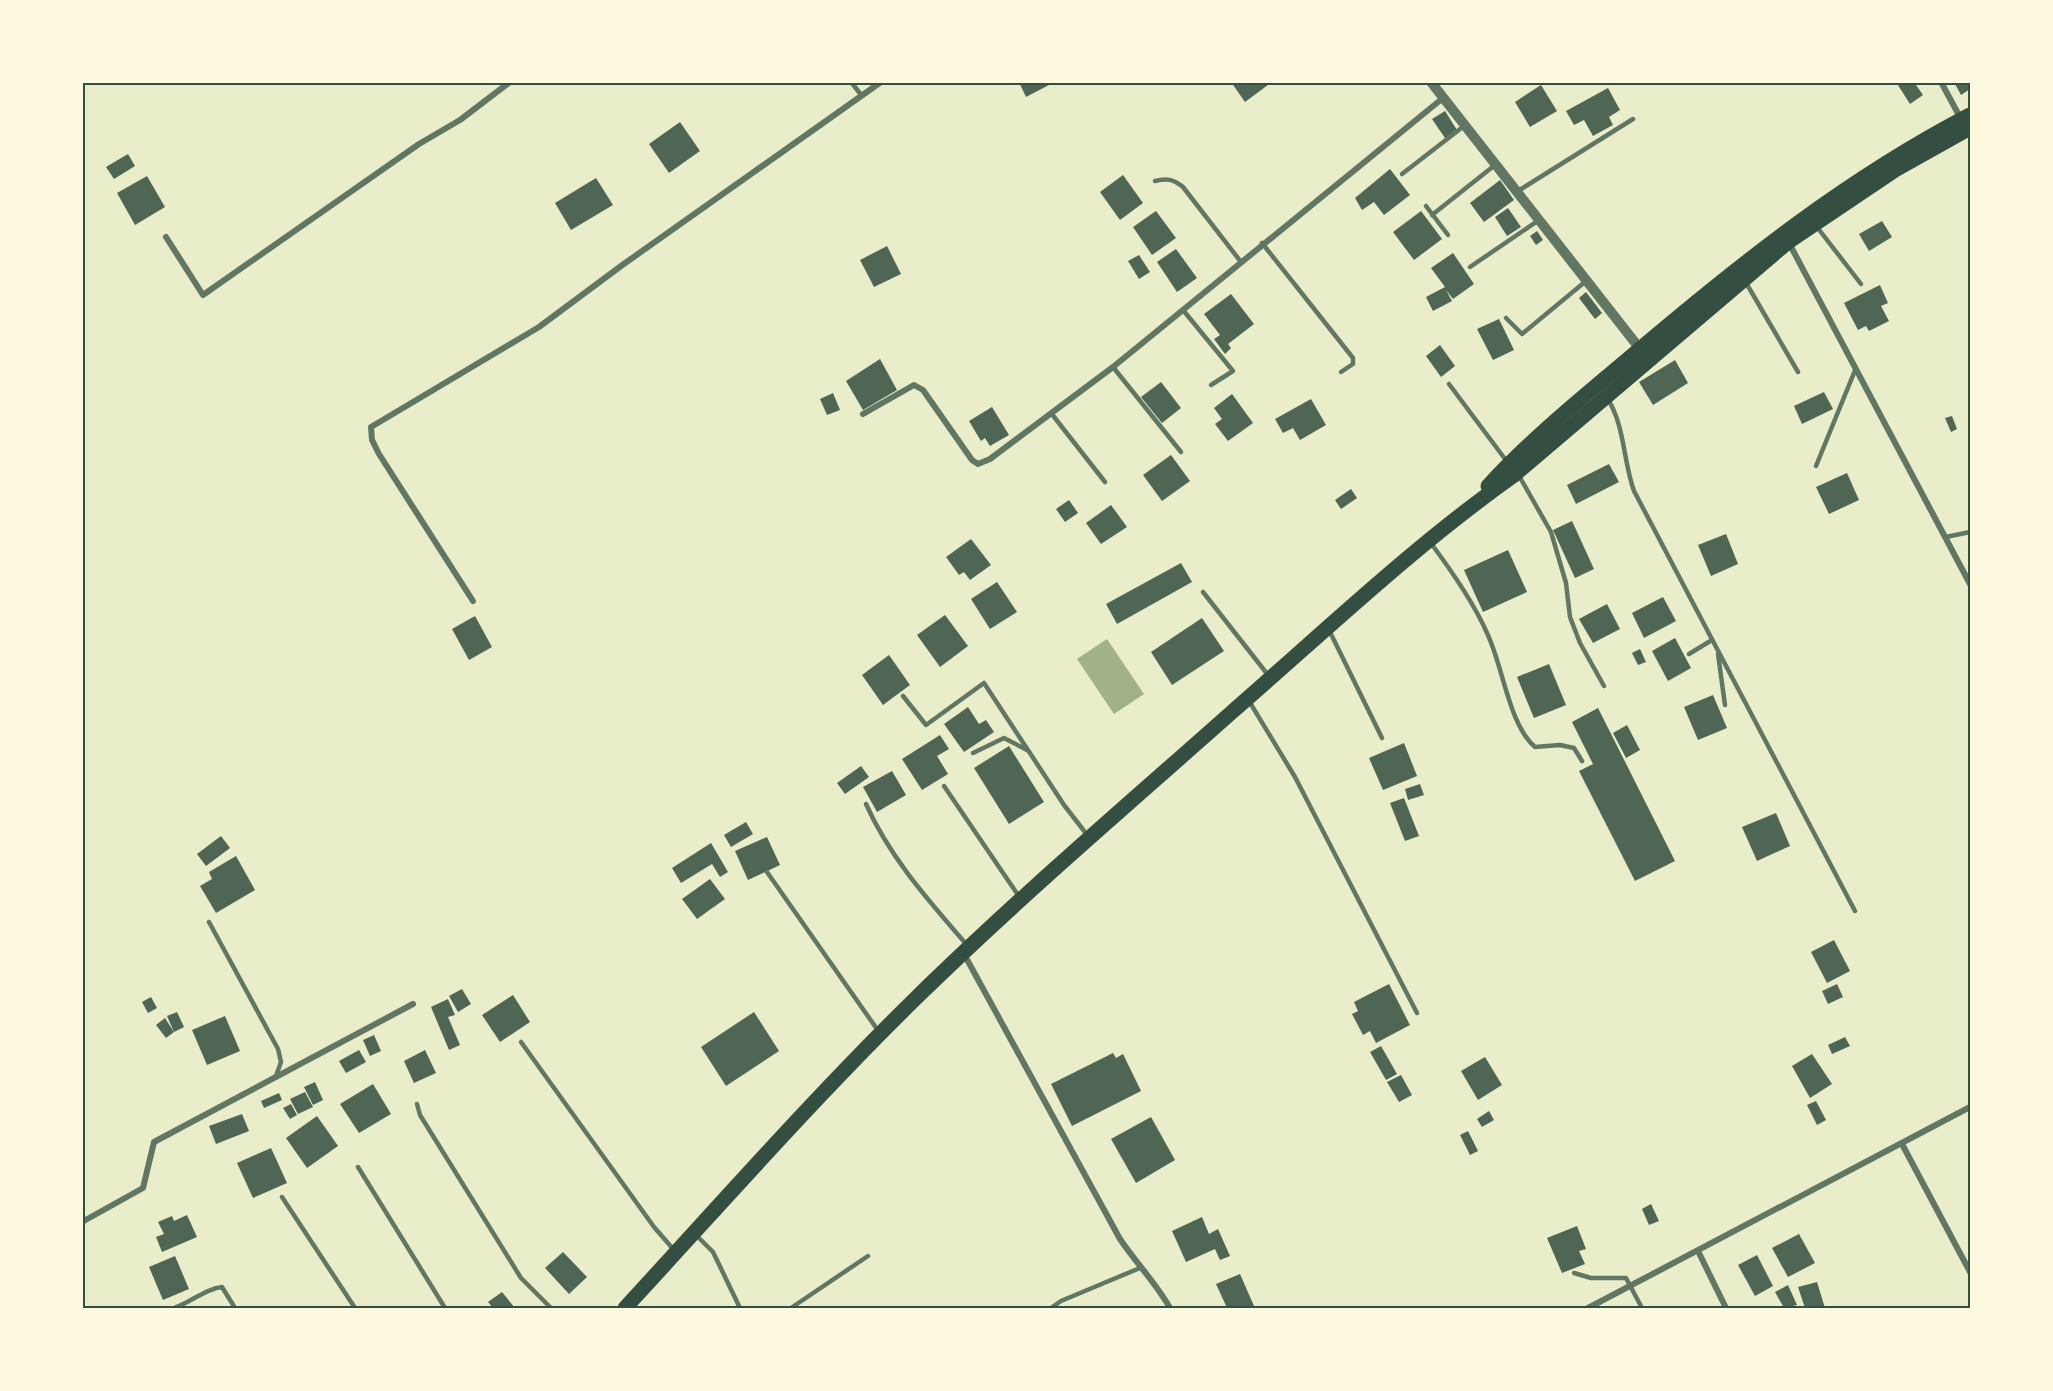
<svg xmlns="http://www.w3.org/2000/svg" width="2053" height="1391" viewBox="0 0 2053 1391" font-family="'Fira Sans',sans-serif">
  <rect width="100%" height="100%" fill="#e9edc9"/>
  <polygon fill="#a3b18a" points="1107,639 1144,694 1114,714 1077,659"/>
  <g fill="#4f6655">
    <polygon points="1019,82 1048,82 1049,85 1026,97"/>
    <polygon points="1231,82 1272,82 1245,102"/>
    <polygon points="1896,82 1914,82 1923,95 1910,104"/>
    <polygon points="1954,82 1970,82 1970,89 1961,95"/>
    <polygon points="1541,85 1557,111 1530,127 1515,102"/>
    <polygon points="1608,88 1620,110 1609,117 1613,125 1593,136 1584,120 1574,125 1566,111"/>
    <polygon points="1445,111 1457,130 1445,138 1432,119"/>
    <polygon points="680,122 700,151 669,173 649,144"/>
    <polygon points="128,154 135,166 114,179 106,167"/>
    <polygon points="1390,169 1410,195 1384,215 1374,202 1362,210 1355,198"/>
    <polygon points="1123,175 1143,203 1120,220 1100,192"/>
    <polygon points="147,176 165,207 135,225 117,193"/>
    <polygon points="596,178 613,205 571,230 555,203"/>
    <polygon points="1500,180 1514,200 1484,222 1470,203"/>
    <polygon points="1508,208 1521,227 1507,236 1495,217"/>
    <polygon points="1156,211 1176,238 1152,255 1133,227"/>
    <polygon points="1421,211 1442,239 1414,260 1393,232"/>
    <polygon points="1882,221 1892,237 1869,251 1859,234"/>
    <polygon points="1537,231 1543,240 1536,245 1530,236"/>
    <polygon points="887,246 901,274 874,287 860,260"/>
    <polygon points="1176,249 1197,278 1177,292 1157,262"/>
    <polygon points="1453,253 1474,284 1453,299 1446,290 1452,301 1433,311 1426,297 1445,287 1431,268"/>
    <polygon points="1139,255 1150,272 1139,279 1128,261"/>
    <polygon points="1880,285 1888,303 1881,306 1889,321 1869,331 1866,326 1858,330 1844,303"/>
    <polygon points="1586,292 1602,313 1595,319 1579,298"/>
    <polygon points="1231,294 1254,324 1228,344 1231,348 1225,354 1214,339 1220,335 1204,314"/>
    <polygon points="1499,319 1514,350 1493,360 1477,329"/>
    <polygon points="1440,345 1455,366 1441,377 1426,356"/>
    <polygon points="880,359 897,390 863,410 846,381"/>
    <polygon points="1675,360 1688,383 1653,405 1639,382"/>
    <polygon points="1161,382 1181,408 1162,423 1141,397"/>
    <polygon points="1824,392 1833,409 1802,424 1794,406"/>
    <polygon points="833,393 840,410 827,415 820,399"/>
    <polygon points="1232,394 1253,423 1228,441 1215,424 1222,419 1214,408"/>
    <polygon points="1311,399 1326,425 1300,440 1293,428 1283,433 1275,419"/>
    <polygon points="992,407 1009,435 990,446 985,438 981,441 969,421"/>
    <polygon points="1952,416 1957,429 1951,432 1945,418"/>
    <polygon points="1171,455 1190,481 1162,501 1143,475"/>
    <polygon points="1609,464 1619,482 1576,504 1567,485"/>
    <polygon points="1847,473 1859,500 1829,514 1816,487"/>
    <polygon points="1351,489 1357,498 1341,509 1335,500"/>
    <polygon points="1069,500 1078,513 1065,522 1056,509"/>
    <polygon points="1111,505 1127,527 1101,544 1086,523"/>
    <polygon points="1572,521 1594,569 1575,578 1553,530"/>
    <polygon points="1726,534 1738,564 1711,576 1698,545"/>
    <polygon points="971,539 991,565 970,580 964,572 959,575 946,557"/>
    <polygon points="1508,550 1527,592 1483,612 1464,570"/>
    <polygon points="1181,563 1192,582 1117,624 1106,604"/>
    <polygon points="997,582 1017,612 990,629 971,599"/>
    <polygon points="1663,597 1676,621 1644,638 1632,613"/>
    <polygon points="1607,604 1620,629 1593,643 1579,619"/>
    <polygon points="945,615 968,646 940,667 917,635"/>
    <polygon points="475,616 492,647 469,660 452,629"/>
    <polygon points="1202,618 1224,651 1172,685 1151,652"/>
    <polygon points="1675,638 1691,668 1668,681 1652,651"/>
    <polygon points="1640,649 1646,662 1638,665 1632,653"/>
    <polygon points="889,655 910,685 883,705 862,675"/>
    <polygon points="1549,664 1566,705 1534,718 1517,677"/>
    <polygon points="1713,695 1727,728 1698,740 1684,707"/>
    <polygon points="968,707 979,724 986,720 994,732 964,752 944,724"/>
    <polygon points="1598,708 1675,861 1635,881 1579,771 1593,764 1572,722"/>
    <polygon points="1627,725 1640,750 1626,758 1613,733"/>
    <polygon points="940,735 949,749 937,756 948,774 922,790 902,759"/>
    <polygon points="1404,743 1417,776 1383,790 1369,758"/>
    <polygon points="1009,746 1044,802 1009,824 974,768"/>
    <polygon points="861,766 869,777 845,794 837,783"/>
    <polygon points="892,771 906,795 877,812 863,787"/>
    <polygon points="1420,784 1424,795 1408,800 1405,789"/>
    <polygon points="1404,798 1419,836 1405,841 1390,803"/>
    <polygon points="1776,813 1790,846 1757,861 1742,827"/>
    <polygon points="746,822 753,834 731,847 724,835"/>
    <polygon points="221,836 230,848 206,866 197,854"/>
    <polygon points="767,837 780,865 748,880 735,851"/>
    <polygon points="711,843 728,872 720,877 712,864 681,883 672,868"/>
    <polygon points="236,856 255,890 216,913 200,886 212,879 209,872"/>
    <polygon points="710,879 725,899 697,919 682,899"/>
    <polygon points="1834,940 1850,971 1827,983 1811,952"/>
    <polygon points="1389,984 1410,1025 1376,1043 1370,1031 1363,1035 1352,1014 1358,1011 1354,1002"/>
    <polygon points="1837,984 1843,997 1828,1004 1822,991"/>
    <polygon points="462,989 471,1004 458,1012 449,996"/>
    <polygon points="513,995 530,1022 500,1042 482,1015"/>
    <polygon points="151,997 157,1008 148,1013 142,1002"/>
    <polygon points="448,999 455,1015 448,1017 460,1045 449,1050 431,1007"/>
    <polygon points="177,1012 184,1027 174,1032 167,1016"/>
    <polygon points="754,1012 779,1051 726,1086 701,1047"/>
    <polygon points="225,1016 240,1051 207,1065 192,1030"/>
    <polygon points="165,1018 174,1032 166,1038 156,1025"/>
    <polygon points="374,1035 381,1051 370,1056 363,1040"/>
    <polygon points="1845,1037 1850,1046 1832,1054 1828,1045"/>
    <polygon points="1381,1046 1397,1074 1386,1080 1370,1052"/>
    <polygon points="359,1050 366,1062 346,1073 339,1061"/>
    <polygon points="425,1050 436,1073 414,1083 404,1061"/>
    <polygon points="1113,1053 1116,1058 1123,1054 1141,1091 1072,1126 1051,1084"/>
    <polygon points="1812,1054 1832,1084 1810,1098 1792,1066"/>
    <polygon points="1485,1057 1502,1085 1478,1100 1461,1071"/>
    <polygon points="1401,1075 1412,1095 1399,1102 1387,1082"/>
    <polygon points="315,1082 323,1100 313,1105 304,1087"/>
    <polygon points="373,1084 391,1114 359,1133 340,1104"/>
    <polygon points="305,1092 313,1107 298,1114 290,1099"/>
    <polygon points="279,1093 282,1100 264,1108 261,1101"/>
    <polygon points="1816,1101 1826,1120 1817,1125 1807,1105"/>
    <polygon points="291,1104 297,1115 290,1119 283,1108"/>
    <polygon points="1489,1111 1494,1120 1482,1127 1477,1119"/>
    <polygon points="242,1114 249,1131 216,1144 209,1126"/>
    <polygon points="317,1116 338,1146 307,1168 286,1138"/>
    <polygon points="1151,1117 1175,1160 1136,1183 1111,1139"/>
    <polygon points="1468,1131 1478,1151 1470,1155 1460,1135"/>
    <polygon points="271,1148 287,1183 253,1198 237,1163"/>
    <polygon points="1651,1204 1659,1221 1649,1225 1642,1209"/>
    <polygon points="187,1215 197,1237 162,1252 156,1237 164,1234 158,1222 172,1216 174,1221"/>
    <polygon points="1202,1217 1209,1234 1218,1229 1230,1256 1220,1260 1215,1249 1186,1262 1172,1231"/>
    <polygon points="1577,1226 1586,1249 1579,1251 1585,1264 1562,1273 1547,1238"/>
    <polygon points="1799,1234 1815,1263 1788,1277 1772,1248"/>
    <polygon points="563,1252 587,1277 569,1294 545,1268"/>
    <polygon points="1757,1255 1773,1286 1755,1296 1738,1265"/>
    <polygon points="175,1256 189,1289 163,1300 149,1267"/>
    <polygon points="1240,1274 1254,1306 1227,1308 1216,1284"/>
    <polygon points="1817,1282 1825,1308 1805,1308 1798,1287"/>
    <polygon points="1788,1285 1797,1305 1784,1308 1775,1292"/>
    <polygon points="502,1292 515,1308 493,1308 488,1302"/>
  </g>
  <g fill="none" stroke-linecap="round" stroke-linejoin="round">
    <g stroke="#617663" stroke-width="4.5">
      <polyline points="851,82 862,96"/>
      <polyline points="1402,174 1464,126"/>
      <path d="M1155 181C1167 178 1173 179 1183 187L1241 262"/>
      <polyline points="1518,191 1633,119"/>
      <polyline points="1426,206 1448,235"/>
      <polyline points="1432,215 1495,165"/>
      <polyline points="1817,227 1861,284"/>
      <polyline points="1262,243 1353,358 1353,364 1341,372"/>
      <polyline points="1470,267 1539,220"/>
      <polyline points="1745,281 1798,372"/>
      <polyline points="1183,310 1233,371 1211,385"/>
      <polyline points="1506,318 1522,334 1586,281"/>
      <polyline points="1113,367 1181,452"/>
      <polyline points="1449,384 1508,463"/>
      <path d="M1607 398C1625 425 1623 461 1634 491L1855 911"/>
      <polyline points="1051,413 1105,482"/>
      <polyline points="1816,466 1856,368"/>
      <polyline points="1518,474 1551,532 1566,583 1570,617 1580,643 1604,686"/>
      <polyline points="1946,537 1970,532"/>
      <path d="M1430 542C1451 570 1473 601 1487 633 1503 666 1509 725 1535 747L1560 745 1574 748 1582 761"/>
      <polyline points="1203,592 1268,675"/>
      <polyline points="1329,630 1382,738"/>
      <polyline points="1689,654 1712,640"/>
      <polyline points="1718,654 1725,705"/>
      <polyline points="903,696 926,725 984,683 1064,805 1088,836"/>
      <polyline points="1249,701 1295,777 1417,1013"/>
      <polyline points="973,753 1004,738 1027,750"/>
      <polyline points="944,786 1020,898"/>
      <path d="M866 804C890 858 929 901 967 945"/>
      <polyline points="767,872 879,1032"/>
      <polyline points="209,922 278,1049 281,1062 276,1076"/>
      <polyline points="521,1042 654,1227 674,1250"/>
      <polyline points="417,1104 420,1115 521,1278 551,1308"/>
      <polyline points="358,1167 445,1308"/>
      <polyline points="282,1197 355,1308"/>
      <polyline points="695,1234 713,1252 740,1308"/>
      <polyline points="1574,1273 1591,1278 1626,1278 1642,1308"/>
      <path d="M174 1308C191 1302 205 1289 222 1287L235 1308"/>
      <polyline points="791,1308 868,1256"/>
      <polyline points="1051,1308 1061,1301 1140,1268"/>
    </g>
    <g stroke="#617663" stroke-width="6">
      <polyline points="1941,82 1961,119"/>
      <polyline points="166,237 203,295 419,144 460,120 510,82"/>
      <polyline points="1789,243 1970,584"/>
      <polyline points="863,414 914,385 923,390 972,460 978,464 990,459 1113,367 1443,98"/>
      <polyline points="473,601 379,454 372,440 371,427 539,327 621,266 881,82"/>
      <path d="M964 954 1120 1239C1136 1263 1156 1283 1170 1308"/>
      <polyline points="1902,1144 1970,1272"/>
      <polyline points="82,1222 143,1188 154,1142 413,1004"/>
      <polyline points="1698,1251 1726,1308"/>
      <polyline points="1588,1308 1970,1107"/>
    </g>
    <polyline stroke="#617663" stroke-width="10" points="1431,82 1644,354"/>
    <g stroke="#344e41" stroke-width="15">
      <path d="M1488 486C1534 436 1588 393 1640 349 1744 261 1849 178 1970 115"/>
      <path d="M625 1308C720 1205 814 1098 914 1000 1016 900 1125 807 1232 712 1324 632 1414 546 1513 476L1788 242 1895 170 1970 128"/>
    </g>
  </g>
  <rect width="2053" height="1391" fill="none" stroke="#fefae0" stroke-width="168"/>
  <rect x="84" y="84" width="1885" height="1223" fill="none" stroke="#344e41" stroke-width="2"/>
</svg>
